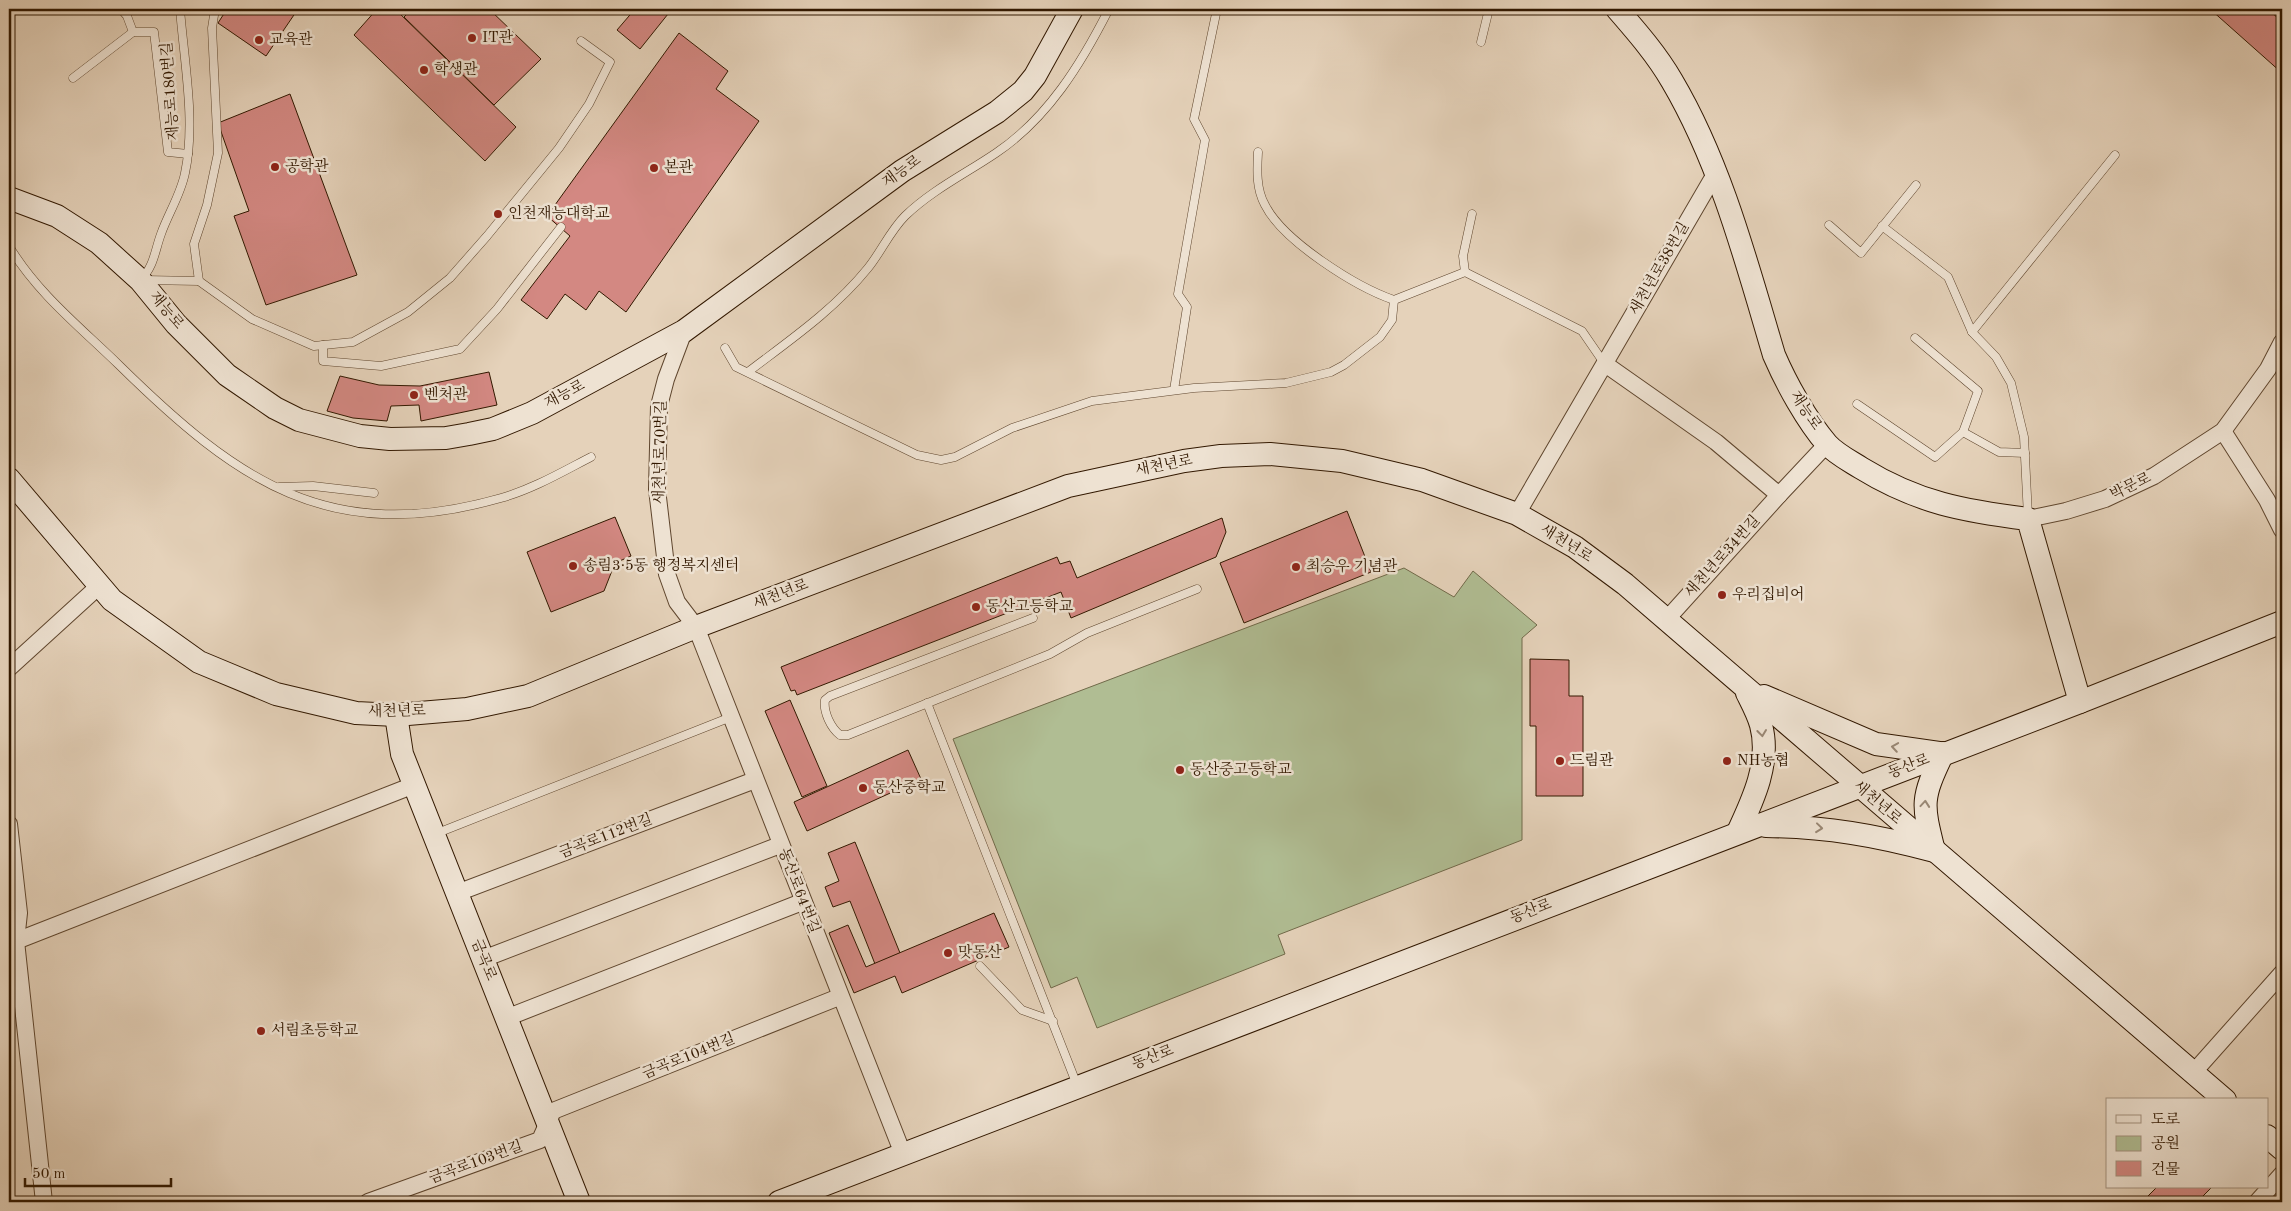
<svg xmlns="http://www.w3.org/2000/svg" width="2291" height="1211" viewBox="0 0 2291 1211" font-family="'Old Standard TT','Noto Serif KR',serif">
  <rect width="100%" height="100%" fill="#e5d2ba"/>
  <filter id="stains"><feTurbulence type="fractalNoise" baseFrequency=".004" numOctaves="4"/><feColorMatrix values="0 0 0 0 .2 0 0 0 0 .09 0 0 0 0 .02 0 0 0 .5 -.17"/></filter>
  <radialGradient id="worn" r=".72"><stop offset=".6" stop-color="#630" stop-opacity="0"/><stop offset="1" stop-color="#630" stop-opacity=".3"/></radialGradient>
  <polygon fill="#b0bd93" stroke="#716a4a" points="1404,568 1454,597 1473,571 1537,625 1522,638 1522,840 1278,935 1285,954 1097,1028 1077,977 1051,988 953,739"/>
  <g fill="#d38882" stroke="#321800">
    <polygon points="227,9 298,9 266,56 218,23"/>
    <polygon points="377,9 395,9 516,127 485,161 354,35"/>
    <polygon points="412,9 489,9 541,59 494,105 404,17"/>
    <polygon points="635,9 672,9 640,49 617,30"/>
    <polygon points="2210,9 2268,9 2282,22 2282,73"/>
    <polygon points="679,33 728,71 716,89 759,121 626,312 599,291 586,310 565,294 547,319 521,300 570,236 547,216"/>
    <polygon points="290,94 357,275 266,305 234,216 249,211 218,123"/>
    <polygon points="489,372 497,405 421,421 419,405 391,406 387,421 353,418 327,411 340,376 379,385 420,386"/>
    <polygon points="1347,511 1371,572 1244,623 1220,563"/>
    <polygon points="615,517 631,556 615,563 604,591 551,612 527,552"/>
    <polygon points="1222,518 1226,532 1216,557 1071,618 1061,592 797,695 795,690 791,691 781,667 1057,557 1060,564 1070,561 1077,578"/>
    <polygon points="1530,659 1569,660 1569,696 1583,696 1583,796 1536,796 1536,726 1530,726"/>
    <polygon points="790,700 827,786 802,797 765,711"/>
    <polygon points="908,750 921,779 807,831 794,802"/>
    <polygon points="855,842 900,953 875,964 850,901 833,907 825,887 839,881 828,853"/>
    <polygon points="994,913 1009,947 902,993 895,976 854,993 829,933 848,925 866,967"/>
    <polygon points="2157,1187 2212,1187 2197,1202 2154,1202 2148,1196"/>
  </g>
  <g fill="none" stroke-linecap="round" stroke-linejoin="round">
    <defs>
      <g id="lane">
        <polyline points="121,9 127,16 133,32"/>
        <polyline points="1481,42 1489,9"/>
        <polyline points="73,78 133,32 154,32 168,152 188,154"/>
        <path d="M1258 152C1257 170 1256 189 1265 205 1283 241 1356 287 1394 300L1465 272 1582 331 1604 363"/>
        <polyline points="1829,225 1861,253 1916,185"/>
        <polyline points="1882,226 1948,277 1972,332 1996,357 2011,383 2024,437 2028,516"/>
        <path d="M9 246C37 293 80 327 119 365 237 481 329 547 501 498 533 489 562 472 591 457"/>
        <polyline points="1465,272 1463,256 1472,214"/>
        <path d="M141 279C154 267 155 250 161 234 168 214 181 194 185 173 196 122 184 61 180 9"/>
        <polyline points="144,280 199,281 252,319 314,346 353,342 408,312 450,278 487,236 559,148 589,104 610,62 581,41"/>
        <polyline points="199,281 194,244 207,205 218,153 212,28 215,9"/>
        <polyline points="1972,332 2115,155"/>
        <polyline points="323,345 323,361 381,366 460,349 497,309 561,227"/>
        <polyline points="725,348 736,367 917,455 941,460 955,457 1012,428 1092,401 1194,388 1286,383 1331,372 1344,365 1380,337 1392,320 1394,300"/>
        <path d="M748 372C790 340 834 310 868 268 881 252 890 231 905 216 932 190 965 174 996 153 1048 118 1081 64 1109 9"/>
        <polyline points="1174,390 1187,307 1178,294 1205,140 1194,119 1217,9"/>
        <polyline points="1857,404 1935,457 1963,432 1978,391 1915,338"/>
        <polyline points="1963,432 1999,452 2025,453"/>
        <polyline points="279,487 313,486 374,493"/>
        <path d="M1033 618 830 696 825 700C823 712 831 728 840 735H848L1050 654 1087 633 1197 589"/>
        <polyline points="927,703 1077,1085"/>
        <polyline points="435,834 731,717"/>
        <polyline points="980,966 1022,1010 1053,1021"/>
      </g>
      <g id="street">
        <polyline points="684,331 666,379 659,406 657,489 667,574 677,602 696,627 903,1154"/>
        <polyline points="1605,364 1716,442 1779,495"/>
        <polyline points="2223,431 2267,500 2282,530"/>
        <polyline points="1517,514 1715,174"/>
        <polyline points="2028,519 2066,511 2105,499 2154,476 2223,431 2268,369 2282,342"/>
        <polyline points="1667,619 1779,495 1827,444"/>
        <polyline points="9,668 99,586"/>
        <polyline points="9,824 19,913 16,941 44,1202"/>
        <polyline points="457,893 755,780"/>
        <polyline points="16,941 414,785"/>
        <polyline points="483,959 780,845"/>
        <polyline points="506,1018 802,902"/>
        <polyline points="2193,1073 2282,973"/>
        <polyline points="368,1202 540,1140 553,1111 839,997"/>
        <polyline points="2257,1202 2282,1174"/>
      </g>
      <g id="secondary">
        <path d="M1617 9C1637 32 1657 55 1672 81 1721 164 1747 264 1774 355 1786 383 1807 421 1827 444 1836 454 1850 461 1861 468 1918 503 1964 511 2028 519L2080 702"/>
        <polyline points="9,198 57,216 99,243 140,280 176,324 227,375 275,408 299,420 360,436 390,439 446,438 469,434 493,429 532,413 684,331 902,171 997,112 1023,91 1035,76 1072,9"/>
        <polyline points="9,479 112,600 199,662 276,694 356,713 396,715 467,709 528,696 696,627 1068,486 1184,461 1221,456 1270,454 1342,461 1422,480 1517,514 1575,547 1625,584 2225,1100"/>
        <polyline points="1764,696 1876,744 1939,753"/>
        <polyline points="396,715 402,754 579,1202"/>
        <path d="M1766 826C1827 827 1875 835 1934 851 1922 803 1921 799 1943 753"/>
        <path d="M1738 832C1753 800 1771 762 1761 725 1758 714 1752 703 1747 693"/>
        <polyline points="2267,1136 2282,1149"/>
        <polyline points="779,1202 2080,702 2282,622"/>
      </g>
    </defs>
    <use href="#lane" stroke="#5f462e" stroke-width="9"/>
    <use href="#street" stroke="#5f462e" stroke-width="18"/>
    <use href="#secondary" stroke="#321800" stroke-width="24"/>
    <use href="#lane" stroke="#eee2d2" stroke-width="8"/>
    <use href="#street" stroke="#eee2d2" stroke-width="16"/>
    <use href="#secondary" stroke="#eee2d2" stroke-width="22"/>
  </g>
  <defs><path id="oneway-chevron" d="M-2-3.5L2.5 0L-2 3.5" fill="none" stroke-width="1.6" stroke-linecap="round" stroke-linejoin="round" transform="scale(1.25)"/></defs>
  <g stroke="#998774">
    <use href="#oneway-chevron" transform="translate(1762 733) rotate(83)"/>
    <use href="#oneway-chevron" transform="translate(1895 747) rotate(-171)"/>
    <use href="#oneway-chevron" transform="translate(1925 804) rotate(-85)"/>
    <use href="#oneway-chevron" transform="translate(1819 828) rotate(6)"/>
  </g>
  <g fill="#8f2418" stroke="#eee2d2" stroke-width="2">
    <circle cx="472" cy="38" r="5"/>
    <circle cx="259" cy="40" r="5"/>
    <circle cx="424" cy="70" r="5"/>
    <circle cx="275" cy="167" r="5"/>
    <circle cx="654" cy="168" r="5"/>
    <circle cx="498" cy="214" r="5"/>
    <circle cx="414" cy="395" r="5"/>
    <circle cx="573" cy="566" r="5"/>
    <circle cx="1296" cy="567" r="5"/>
    <circle cx="1722" cy="595" r="5"/>
    <circle cx="976" cy="607" r="5"/>
    <circle cx="1560" cy="761" r="5"/>
    <circle cx="1727" cy="761" r="5"/>
    <circle cx="1180" cy="770" r="5"/>
    <circle cx="863" cy="788" r="5"/>
    <circle cx="948" cy="953" r="5"/>
    <circle cx="261" cy="1031" r="5"/>
  </g>
  <g text-anchor="middle" dominant-baseline="central" stroke-width="5" stroke-linejoin="round" paint-order="stroke">
    <g font-size="15" fill="#321800" stroke="#eee2d2" text-anchor="start">
      <text x="482" y="38">IT관</text>
      <text x="269" y="40">교육관</text>
      <text x="434" y="70">학생관</text>
      <text x="285" y="167">공학관</text>
      <text x="664" y="168">본관</text>
      <text x="508" y="214">인천재능대학교</text>
      <text x="424" y="395">벤처관</text>
      <text x="583" y="566">송림3·5동 행정복지센터</text>
      <text x="1306" y="567">최승우 기념관</text>
      <text x="1732" y="595">우리집비어</text>
      <text x="986" y="607">동산고등학교</text>
      <text x="1570" y="761">드림관</text>
      <text x="1737" y="761">NH농협</text>
      <text x="1190" y="770">동산중고등학교</text>
      <text x="873" y="788">동산중학교</text>
      <text x="958" y="953">맛동산</text>
      <text x="271" y="1031">서림초등학교</text>
    </g>
    <g font-size="15" fill="#321800" stroke="#eee2d2">
      <text transform="translate(171 91) rotate(-94)">재능로180번길</text>
      <text transform="translate(902 172) rotate(-36)">재능로</text>
      <text transform="translate(1660 269) rotate(-60)">새천년로38번길</text>
      <text transform="translate(166 311) rotate(50)">재능로</text>
      <text transform="translate(565 395) rotate(-28)">재능로</text>
      <text transform="translate(1805 411) rotate(56)">재능로</text>
      <text transform="translate(661 452) rotate(-89)">새천년로70번길</text>
      <text transform="translate(1164 466) rotate(-11)">새천년로</text>
      <text transform="translate(2131 487) rotate(-26)">박문로</text>
      <text transform="translate(1566 544) rotate(32)">새천년로</text>
      <text transform="translate(1723 557) rotate(-48)">새천년로34번길</text>
      <text transform="translate(781 595) rotate(-21)">새천년로</text>
      <text transform="translate(397 712) rotate(-1)">새천년로</text>
      <text transform="translate(1909 767) rotate(-21)">동산로</text>
      <text transform="translate(1877 803) rotate(41)">새천년로</text>
      <text transform="translate(606 837) rotate(-21)">금곡로112번길</text>
      <text transform="translate(798 891) rotate(69)">동산로64번길</text>
      <text transform="translate(1531 912) rotate(-21)">동산로</text>
      <text transform="translate(483 960) rotate(68)">금곡로</text>
      <text transform="translate(689 1057) rotate(-22)">금곡로104번길</text>
      <text transform="translate(1153 1058) rotate(-21)">동산로</text>
      <text transform="translate(476 1163) rotate(-20)">금곡로103번길</text>
    </g>
  </g>
  <rect width="2291" height="1211" fill="none" stroke="#e5d2ba" stroke-width="30"/>
  <rect x="10" y="10" width="2271" height="1191" fill="none" stroke="#321800" stroke-width="2.5"/>
  <rect x="15" y="15" width="2261" height="1181" fill="none" stroke="#321800"/>
  <rect x="2106" y="1098" width="162" height="90" fill="#eee2d2" stroke="#a3917e"/>
  <rect x="2116" y="1115" width="25" height="8" fill="#eee2d2" stroke="#a3917e"/>
  <text x="2151" y="1124" font-size="15" fill="#321800">도로</text>
  <rect x="2116" y="1136" width="25" height="15" fill="#b0bd93" stroke="#a3917e"/>
  <text x="2151" y="1148" font-size="15" fill="#321800">공원</text>
  <rect x="2116" y="1161" width="25" height="15" fill="#d38882" stroke="#a3917e"/>
  <text x="2151" y="1174" font-size="15" fill="#321800">건물</text>
  <path d="M25 1178v8h146v-8" fill="none" stroke="#321800" stroke-width="2.5"/>
  <text x="32" y="1178" font-size="15" fill="#321800" stroke="#eee2d2" stroke-width="4" paint-order="stroke">50 m</text>
  <rect width="100%" height="100%" filter="url(#stains)"/>
  <rect width="100%" height="100%" fill="url(#worn)"/>
</svg>
